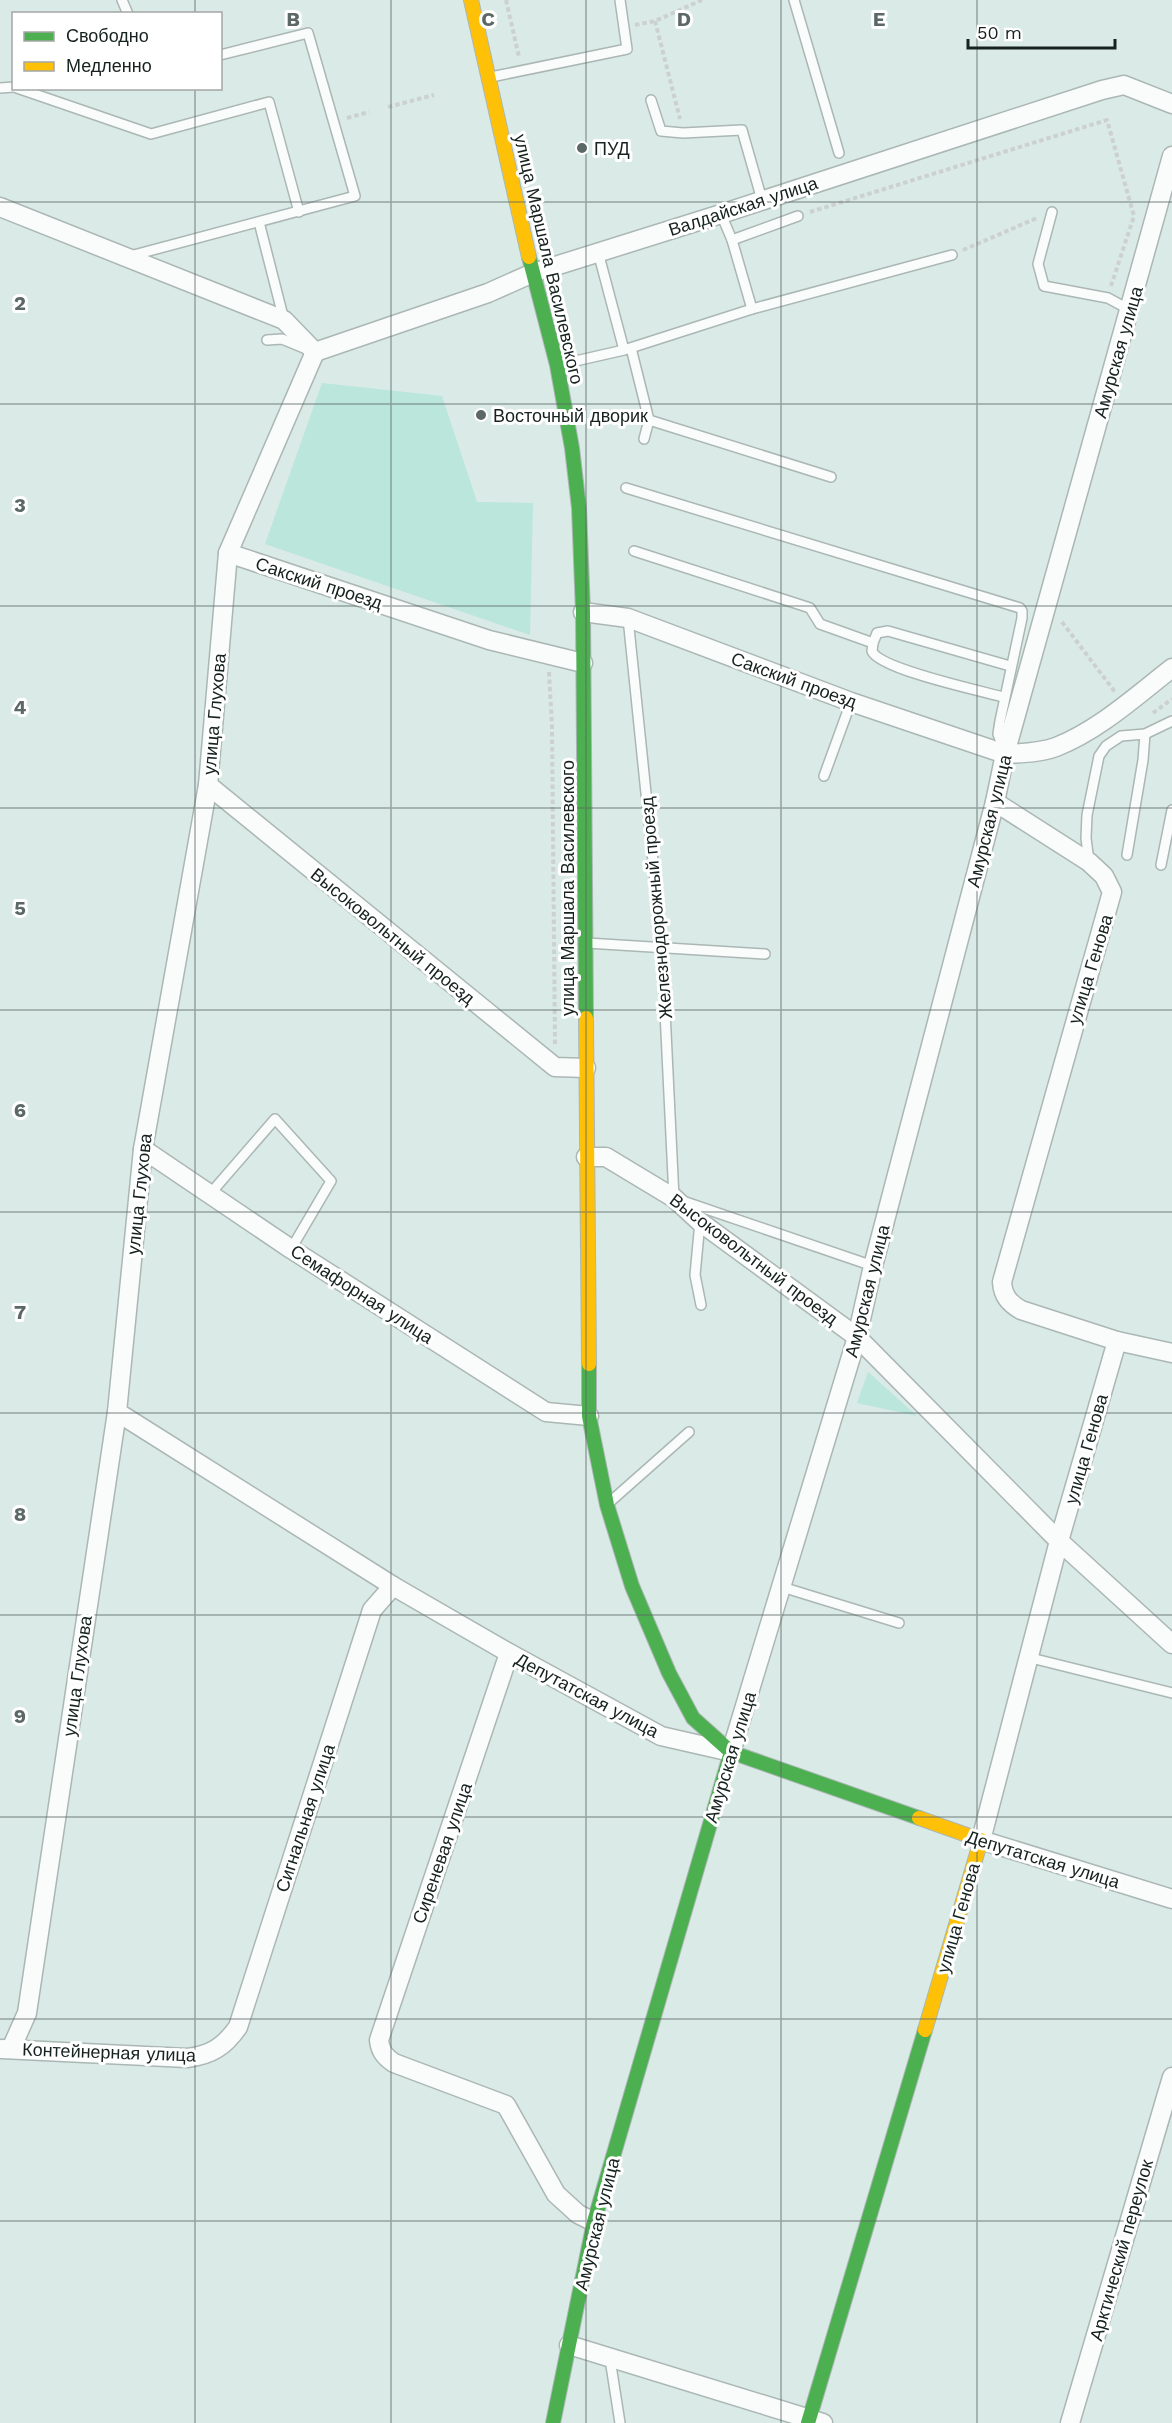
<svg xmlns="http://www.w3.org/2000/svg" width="1172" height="2423" viewBox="0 0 1172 2423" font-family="'Work Sans',sans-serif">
  <rect width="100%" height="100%" fill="#daeae6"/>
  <g fill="#bae6db">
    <polygon points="322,383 442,396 477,502 533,503 530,635 265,544"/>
    <polygon points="868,1372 917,1416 857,1403"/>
  </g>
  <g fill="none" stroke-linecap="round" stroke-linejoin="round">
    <defs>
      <g id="lane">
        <polyline points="122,0 128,14"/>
        <polyline points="794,0 839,153"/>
        <polyline points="491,77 627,49 620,0"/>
        <polyline points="0,88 14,87"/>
        <polyline points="17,88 151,134 269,102 299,212"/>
        <polyline points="651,100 661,131 683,133 742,130 762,200"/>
        <polyline points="1052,212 1038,264 1044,286 1108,298 1130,310"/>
        <polyline points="721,214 732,240 752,309"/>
        <polyline points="259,222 284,320"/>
        <polyline points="732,240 798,216"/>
        <polyline points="598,252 624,350"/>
        <polyline points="130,256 355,196 308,33 220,55"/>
        <polyline points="267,340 282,339 304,348"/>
        <polyline points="631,348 649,420 831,477"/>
        <polyline points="558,365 624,350 752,309 952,255"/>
        <polyline points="644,439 649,420"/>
        <polyline points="626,488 1020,608 1022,611 1022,618 1000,721 998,734 1004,751"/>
        <path d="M634 551 801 605 810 608 820 624 873 643 872 651C879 669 981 691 1003 697"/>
        <polyline points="628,618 662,949 674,1198 873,1266"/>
        <polyline points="873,643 877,633 888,631 1010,666"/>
        <polyline points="824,776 851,702"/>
        <polyline points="1127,855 1143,760 1145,734"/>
        <polyline points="1089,862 1086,838 1087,815 1099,756 1106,746 1121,736 1145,734 1172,721"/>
        <polyline points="1161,865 1172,810"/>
        <polyline points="587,943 765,954"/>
        <polyline points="210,1194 275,1119 331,1181 291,1249"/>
        <polyline points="700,1222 695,1275 701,1305"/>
        <polyline points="611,1501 689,1432"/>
        <polyline points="782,1587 899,1623"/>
        <polyline points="1027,1657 1172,1693"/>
        <polyline points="610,2359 620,2423"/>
      </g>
      <g id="street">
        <polyline points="0,207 284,320 315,352"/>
        <polyline points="315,352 488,293 533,273 721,214 1102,90 1124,85 1172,104"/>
        <polyline points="228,553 489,640 583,663"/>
        <path d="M583 612 628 618 851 702 1005 754C1022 753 1040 753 1056 747 1099 730 1136 696 1172 668"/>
        <polyline points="208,785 555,1067 586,1068"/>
        <path d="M995 802 1089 862 1104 876 1112 892 1002 1282C1003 1296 1009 1303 1021 1310L1117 1341 1172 1353"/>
        <polyline points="143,1149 291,1249 546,1412 589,1416"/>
        <polyline points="586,1157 606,1157 674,1198 700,1222 857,1337 1059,1541 1172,1644"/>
        <polyline points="1117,1341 1059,1541 981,1840 1172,1899"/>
        <polyline points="117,1412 393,1586 509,1653 661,1736 731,1752 857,1337 873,1266 995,802 1005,754 1172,156"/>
        <path d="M509 1653 379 2040C380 2051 385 2057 394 2063L506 2105 556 2194 578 2214 594 2222"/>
        <path d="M2 2049 187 2058C211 2055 224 2047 238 2027L372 1610 393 1586"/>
        <polyline points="11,2049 27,2013 117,1412 143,1149 208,785 228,553 315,352"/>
        <polyline points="569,2345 823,2423"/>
        <polyline points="1070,2423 1172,2077"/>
      </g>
      <g id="fast">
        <polyline points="529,257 557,365 572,448 579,508 583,612 586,1018"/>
        <polyline points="589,1364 589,1416 607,1505 632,1586 669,1673 693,1718 731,1752 919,1818"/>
        <polyline points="553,2423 594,2222 731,1752"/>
        <polyline points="808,2423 925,2030"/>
      </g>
      <g id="slow">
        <polyline points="471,0 529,257"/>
        <polyline points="586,1018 589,1364"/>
        <polyline points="919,1818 981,1840 925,2030"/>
      </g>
    </defs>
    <use href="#lane" stroke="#abb7b4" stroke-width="12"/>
    <use href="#street" stroke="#abb7b4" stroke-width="21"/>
    <use href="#fast" stroke="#abb7b4" stroke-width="16"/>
    <use href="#slow" stroke="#abb7b4" stroke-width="16"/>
    <g stroke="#ccd1d0" stroke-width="4" stroke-dasharray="4.5 3" stroke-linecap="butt">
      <polyline points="506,0 519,57"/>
      <polyline points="655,21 680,119"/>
      <polyline points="635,25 655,21 702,0"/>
      <polyline points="388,107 434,95"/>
      <polyline points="347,118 369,112"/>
      <polyline points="810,212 1107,120 1134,216 1111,286"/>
      <polyline points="963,250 1037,218"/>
      <polyline points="1062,622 1115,692"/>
      <polyline points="549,672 552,727 555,1045"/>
      <polyline points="1153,713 1172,699"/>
    </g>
    <use href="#lane" stroke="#f9fcfb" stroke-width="9"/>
    <use href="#street" stroke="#f9fcfb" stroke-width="18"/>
    <use href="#fast" stroke="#4caf50" stroke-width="14"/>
    <use href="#slow" stroke="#ffc107" stroke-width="14"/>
  </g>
  <path fill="none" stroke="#5b6865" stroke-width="1.5" stroke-opacity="0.55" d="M195 0V14M391 0V2423M586 0V2423M781 0V2423M977 0V2423M195 88V2423M0 202H1172M0 404H1172M0 606H1172M0 808H1172M0 1010H1172M0 1212H1172M0 1413H1172M0 1615H1172M0 1817H1172M0 2019H1172M0 2221H1172"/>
  <g fill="#5b6865" stroke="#fff" stroke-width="2">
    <circle cx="582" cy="148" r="6"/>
    <circle cx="481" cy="415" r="6"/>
  </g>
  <g text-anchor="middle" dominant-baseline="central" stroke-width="6" stroke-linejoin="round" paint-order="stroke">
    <g font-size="18" fill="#16221f" stroke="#fff" text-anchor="start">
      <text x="594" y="148">ПУД</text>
      <text x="493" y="415">Восточный дворик</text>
    </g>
    <g font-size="18" fill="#16221f" stroke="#fff">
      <text transform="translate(743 206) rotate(-18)">Валдайская улица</text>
      <text transform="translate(549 259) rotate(77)">улица Маршала Василевского</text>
      <text transform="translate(1118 352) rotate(-74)">Амурская улица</text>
      <text transform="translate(319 583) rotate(18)">Сакский проезд</text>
      <text transform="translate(794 680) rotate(20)">Сакский проезд</text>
      <text transform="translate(214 714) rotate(-85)">улица Глухова</text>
      <text transform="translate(989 821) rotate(-76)">Амурская улица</text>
      <text transform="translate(567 888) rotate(-90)">улица Маршала Василевского</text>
      <text transform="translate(656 908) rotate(-95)">Железнодорожный проезд</text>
      <text transform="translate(393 936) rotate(39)">Высоковольтный проезд</text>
      <text transform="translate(1090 969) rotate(-73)">улица Генова</text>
      <text transform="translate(139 1194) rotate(-84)">улица Глухова</text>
      <text transform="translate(754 1259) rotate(37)">Высоковольтный проезд</text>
      <text transform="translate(867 1291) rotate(-76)">Амурская улица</text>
      <text transform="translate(362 1294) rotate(33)">Семафорная улица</text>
      <text transform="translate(1086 1449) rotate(-74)">улица Генова</text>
      <text transform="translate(77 1676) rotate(-82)">улица Глухова</text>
      <text transform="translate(587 1695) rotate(28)">Депутатская улица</text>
      <text transform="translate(730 1757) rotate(-73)">Амурская улица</text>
      <text transform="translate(305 1818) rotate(-72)">Сигнальная улица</text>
      <text transform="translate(442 1853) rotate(-71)">Сиреневая улица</text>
      <text transform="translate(1043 1859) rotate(17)">Депутатская улица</text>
      <text transform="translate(958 1918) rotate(-74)">улица Генова</text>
      <text transform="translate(109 2052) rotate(2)">Контейнерная улица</text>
      <text transform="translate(597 2224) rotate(-76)">Амурская улица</text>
      <text transform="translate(1121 2250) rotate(-74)">Арктический переулок</text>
    </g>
  </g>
  <g font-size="20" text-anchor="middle" font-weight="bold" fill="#5b6865" stroke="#fff" stroke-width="6" stroke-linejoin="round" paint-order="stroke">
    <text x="293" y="26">B</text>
    <text x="488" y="26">C</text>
    <text x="684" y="26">D</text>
    <text x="879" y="26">E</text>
    <text x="20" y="310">2</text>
    <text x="20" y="512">3</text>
    <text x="20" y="714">4</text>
    <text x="20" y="915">5</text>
    <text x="20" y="1117">6</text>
    <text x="20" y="1319">7</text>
    <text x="20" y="1521">8</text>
    <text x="20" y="1723">9</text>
  </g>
  <rect x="12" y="12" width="210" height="78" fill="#ffffff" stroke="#a2a7a5" stroke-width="1.5"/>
  <rect x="24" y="32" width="30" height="9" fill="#4caf50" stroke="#a2a7a5" stroke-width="1.5"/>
  <text x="66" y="42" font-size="18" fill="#16221f">Свободно</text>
  <rect x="24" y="62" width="30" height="9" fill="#ffc107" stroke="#a2a7a5" stroke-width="1.5"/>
  <text x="66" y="72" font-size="18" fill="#16221f">Медленно</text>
  <path d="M968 39v9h147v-9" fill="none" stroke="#16221f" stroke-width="3"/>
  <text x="977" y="39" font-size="18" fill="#16221f" stroke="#ffffff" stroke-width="4.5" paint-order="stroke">50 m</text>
</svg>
